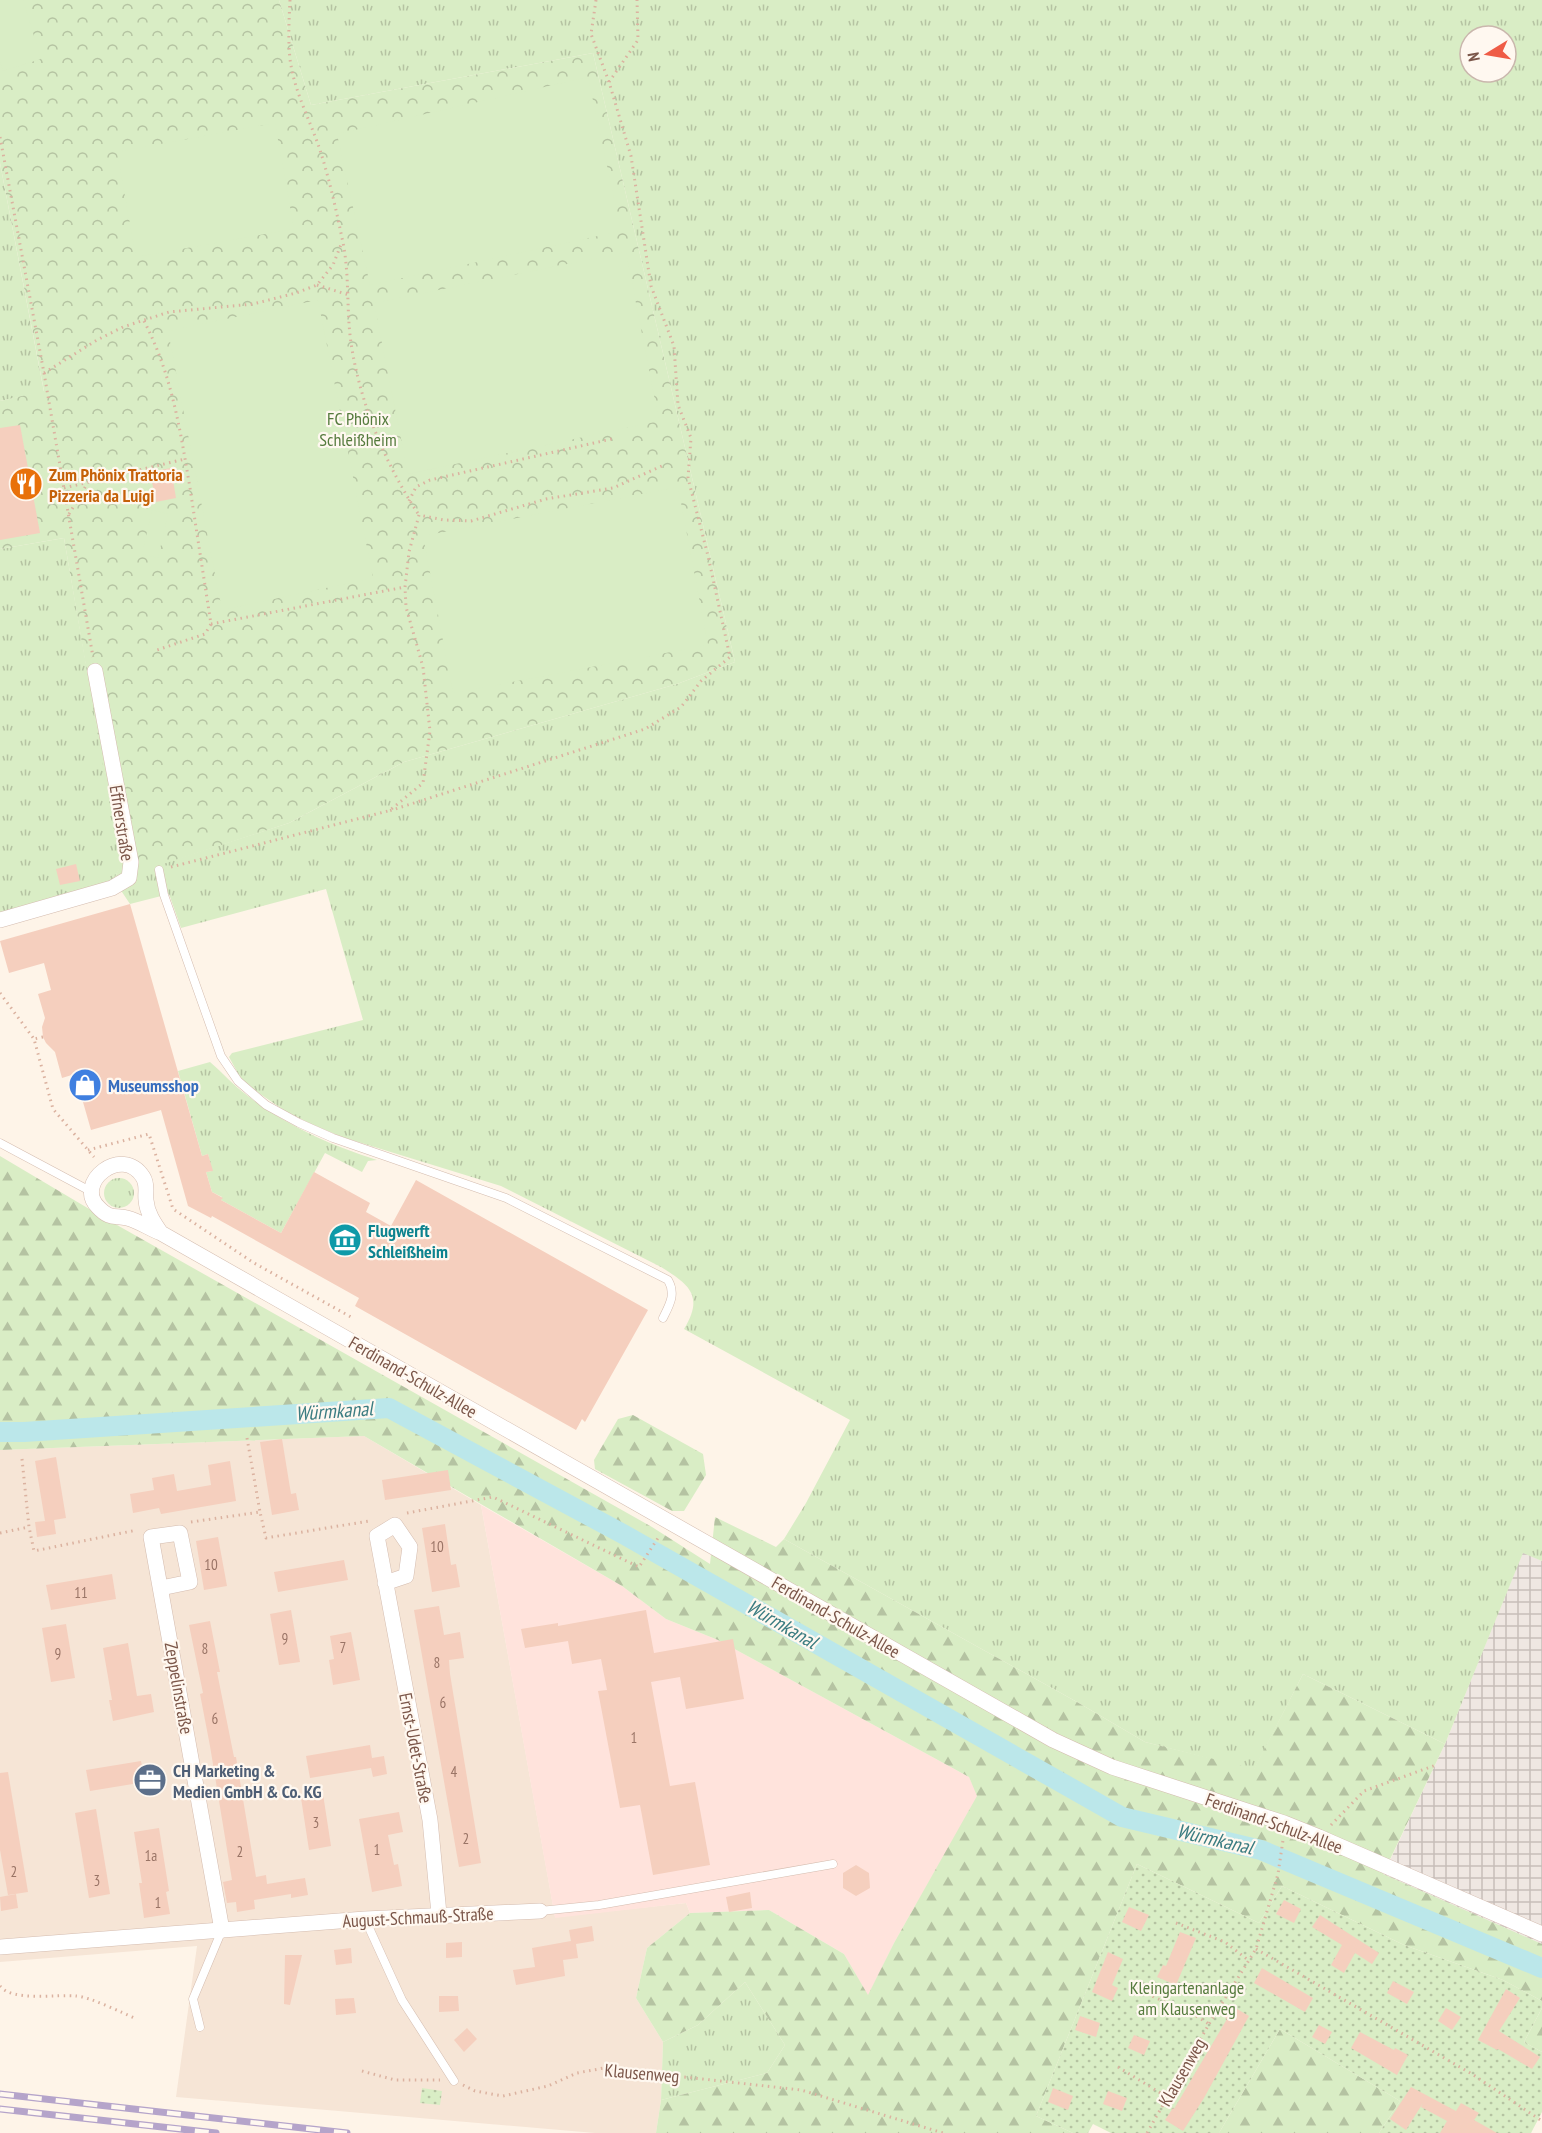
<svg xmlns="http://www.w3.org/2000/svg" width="1542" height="2133" viewBox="0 0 1542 2133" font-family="'PT Sans Narrow',sans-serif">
  <defs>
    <pattern id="industrial-grid" width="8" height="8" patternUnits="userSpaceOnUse" patternTransform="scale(1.5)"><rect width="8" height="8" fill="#efe7e2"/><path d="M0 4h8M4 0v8" fill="none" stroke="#c7beb9"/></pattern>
    <pattern id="grass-tufts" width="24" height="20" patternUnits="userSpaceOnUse" patternTransform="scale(1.5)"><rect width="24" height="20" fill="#d9edc5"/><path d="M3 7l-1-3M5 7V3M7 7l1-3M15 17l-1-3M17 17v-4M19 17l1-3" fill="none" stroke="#b5c3a2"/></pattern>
    <pattern id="forest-firs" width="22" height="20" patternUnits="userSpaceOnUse" patternTransform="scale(1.5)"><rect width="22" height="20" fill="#d9edc5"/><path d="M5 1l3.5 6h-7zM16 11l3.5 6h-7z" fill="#b5c3a2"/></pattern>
    <pattern id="park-crowns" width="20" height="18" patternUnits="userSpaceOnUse" patternTransform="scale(1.5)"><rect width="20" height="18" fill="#d9edc5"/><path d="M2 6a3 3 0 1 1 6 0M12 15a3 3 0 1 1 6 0" fill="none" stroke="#b5c3a2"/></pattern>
    <pattern id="garden-dots" width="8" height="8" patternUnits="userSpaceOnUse" patternTransform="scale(1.5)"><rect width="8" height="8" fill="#d9edc5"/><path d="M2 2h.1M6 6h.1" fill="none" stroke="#b5c3a2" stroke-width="1.8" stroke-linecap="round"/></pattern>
  </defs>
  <rect width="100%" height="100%" fill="#fef4e8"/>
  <polygon fill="#f6e5d6" points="364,1436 481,1505 555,1917 686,1903 690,1913 647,1948 636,1998 663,2042 661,2100 656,2133 595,2133 176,2097 197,1946 0,1962 0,1450"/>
  <polygon fill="#ffe3dc" points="481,1505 622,1586 666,1619 718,1640 969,1777 978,1796 894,1943 868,1996 844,1954 769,1910 690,1913 686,1903 555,1918"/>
  <polygon fill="url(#industrial-grid)" points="1523,1552 1542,1561 1542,1944 1383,1875 1445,1744"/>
  <g fill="url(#grass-tufts)" fill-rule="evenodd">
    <path d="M279 0H1542V1561L1523 1553 1445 1744 1303 1674 1254 1770 1145 1742 1077 1702 784 1539 806 1503 850 1420 684 1329C704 1296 690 1285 661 1267L501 1186 342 1137 309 1123 285 1111 250 1087 240 1077 229 1057 232 1053 363 1020 326 889 181 928 169 894 130 904 114 880 0 914V549L64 538 121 865 114 879 289 823 404 762 677 684 735 662 593 53 311 105ZM1470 36H1506V72H1470Z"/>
    <polygon points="0,163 44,392 0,401"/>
    <path d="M210 1062C223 1073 234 1086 248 1096 287 1126 330 1145 377 1160L368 1161 362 1172 325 1153 281 1233 221 1200 222 1197 212 1192 206 1172 212 1171 208 1154 202 1156 178 1071Z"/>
    <circle cx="119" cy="1193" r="15"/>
    <polygon points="745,1982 785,2045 767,2073 661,2100 663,2042 698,2025"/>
  </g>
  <g fill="url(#forest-firs)">
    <polygon points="0,1156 101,1216 652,1527 710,1564 715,1517 776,1547 784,1539 1077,1702 1145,1742 1254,1769 1303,1674 1445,1744 1383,1874 1542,1944 1542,2001 1503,1980 1404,1945 1282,1886 1259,1923 1137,1864 1036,2116 1073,2133 656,2133 661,2100 767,2073 785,2045 745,1982 698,2025 663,2042 636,1998 647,1948 690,1913 769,1910 844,1954 868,1995 894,1943 977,1796 969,1777 718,1640 666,1619 622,1586 364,1436 0,1450"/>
    <polygon points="633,1415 703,1454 706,1475 684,1511 672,1511 595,1469 594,1460 618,1419"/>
    <polygon points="1542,2008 1542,2052 1524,2042"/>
    <polygon points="1280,2029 1400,2101 1379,2133 1219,2133"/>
  </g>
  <polygon fill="url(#park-crowns)" points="0,0 279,0 311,105 593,53 735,662 677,684 404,762 289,823 114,880 120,865 64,538 0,549 0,401 44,391 0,163"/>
  <g fill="url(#garden-dots)">
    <polygon points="1137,1864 1259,1923 1282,1886 1404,1945 1503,1980 1542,2001 1542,2008 1524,2042 1542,2052 1542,2112 1531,2133 1379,2133 1400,2101 1280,2029 1219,2133 1111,2133 1093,2124 1088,2133 1073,2133 1036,2116"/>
    <polygon points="422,2088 442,2091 440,2105 420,2103"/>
  </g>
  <g fill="#d9edc5">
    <polygon points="0,0 23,0 41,59 3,71 0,62"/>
    <polygon points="588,77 621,231 370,285 337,134"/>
    <polygon points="275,123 294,229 136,257 117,152"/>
    <polygon points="626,252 659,421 408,474 374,303"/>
    <polygon points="318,300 373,578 222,610 168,331"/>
    <polygon points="678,487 708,645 453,693 423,536"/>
    <polygon points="152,510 168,514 158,558 142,554"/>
  </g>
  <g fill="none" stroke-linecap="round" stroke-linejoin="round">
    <polyline stroke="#bbe7ea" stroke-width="20" points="0,1432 24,1432 389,1408 623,1534 1122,1817 1261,1850 1542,1968"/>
  </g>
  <g fill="#f5cfbe">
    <polygon points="20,425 40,533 0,540 0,428"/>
    <polygon points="171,468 176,498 156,502 150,472"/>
    <polygon points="76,864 80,881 60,885 56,869"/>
    <polygon points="130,904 202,1156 208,1154 213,1171 206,1172 212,1192 223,1198 221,1200 281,1233 314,1172 370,1203 366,1212 391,1226 416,1180 648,1310 585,1422 582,1419 576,1430 355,1306 359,1298 212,1216 211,1218 188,1206 161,1110 91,1130 75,1074 62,1078 55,1052 46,1043 43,1037 42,1027 45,1018 38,994 51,990 44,963 9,973 0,941"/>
    <polygon points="282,1439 291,1494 296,1493 299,1510 272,1515 260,1442"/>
    <polygon points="56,1457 66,1518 54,1520 56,1534 37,1537 35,1522 45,1521 35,1461"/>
    <polygon points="230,1461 236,1501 161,1514 159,1508 133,1513 130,1494 154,1490 152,1478 174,1474 177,1491 211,1485 208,1465"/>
    <polygon points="448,1470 451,1490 385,1500 382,1480"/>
    <polygon points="445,1524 451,1565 456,1564 460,1587 432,1592 422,1528"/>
    <polygon points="218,1537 227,1586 204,1590 196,1541"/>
    <polygon points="344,1560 348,1580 278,1592 274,1572"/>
    <polygon points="112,1574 116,1599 51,1610 46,1585"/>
    <polygon points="439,1606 444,1635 460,1632 464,1658 449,1660 450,1674 481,1863 459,1867 414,1610"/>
    <polygon points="291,1610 300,1662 279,1665 270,1614"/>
    <polygon points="646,1610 654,1653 733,1639 744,1699 686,1709 680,1677 651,1682 670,1786 695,1782 710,1865 653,1875 640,1805 620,1808 598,1691 607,1690 601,1659 572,1664 568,1641 525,1648 521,1629 558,1623 558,1626"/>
    <polygon points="210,1621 220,1672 217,1672 234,1757 236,1757 256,1877 266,1875 267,1884 305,1878 308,1895 291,1898 291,1894 254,1900 255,1909 237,1912 236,1902 227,1903 223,1882 232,1880 210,1746 200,1694 203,1693 189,1625"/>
    <polygon points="66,1624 75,1678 51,1682 42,1628"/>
    <polygon points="351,1632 360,1680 333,1685 329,1660 334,1659 330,1636"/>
    <polygon points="128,1643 137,1696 151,1694 154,1712 113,1721 109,1700 112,1700 103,1648"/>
    <polygon points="370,1745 372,1758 384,1756 387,1774 373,1777 371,1768 310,1778 306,1756"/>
    <polygon points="141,1761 145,1782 90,1791 86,1770"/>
    <polygon points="159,1771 161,1788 146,1790 144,1773"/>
    <polygon points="8,1772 28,1892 8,1895 0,1850 0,1773"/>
    <polygon points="323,1794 331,1846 309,1850 301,1798"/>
    <polygon points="96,1809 110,1894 89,1898 75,1813"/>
    <polygon points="399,1812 403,1832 388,1835 394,1865 398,1864 402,1886 372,1892 359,1819"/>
    <polygon points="159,1828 169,1891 166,1892 170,1914 144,1918 139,1883 142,1883 134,1832"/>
    <polygon points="856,1865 869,1873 870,1888 856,1896 843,1888 843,1873"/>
    <polygon points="750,1892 752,1908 729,1912 726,1897"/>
    <polygon points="16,1894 18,1908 1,1911 0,1897"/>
    <polygon points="1284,1900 1301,1909 1294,1923 1276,1914"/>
    <polygon points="1129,1907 1149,1915 1141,1931 1122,1922"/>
    <polygon points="1320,1915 1379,1953 1372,1964 1355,1953 1344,1973 1331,1965 1342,1945 1312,1927"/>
    <polygon points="592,1926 594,1941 576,1944 578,1958 563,1960 565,1976 516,1985 513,1970 535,1967 532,1948 571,1941 569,1930"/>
    <polygon points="1180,1932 1196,1938 1176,1985 1157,1977 1163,1965 1166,1966"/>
    <polygon points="462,1942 462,1957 446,1958 446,1943"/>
    <polygon points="351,1948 352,1963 336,1965 334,1950"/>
    <polygon points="1108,1952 1123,1959 1112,1985 1118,1988 1112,2001 1092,1992"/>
    <polygon points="285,1955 302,1955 290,2005 284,2004"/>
    <polygon points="1262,1968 1313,1998 1305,2012 1254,1983"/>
    <polygon points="1393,1981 1414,1992 1407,2004 1387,1993"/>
    <polygon points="1506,1989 1520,1998 1499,2031 1540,2057 1532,2069 1498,2049 1497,2050 1478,2040"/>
    <polygon points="439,1996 458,1996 459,2011 439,2012"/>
    <polygon points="354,1998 356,2013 336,2015 335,1999"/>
    <polygon points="1232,2006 1249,2016 1204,2098 1183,2131 1165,2120 1173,2108 1174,2109 1227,2019 1225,2018"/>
    <polygon points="1446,2008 1461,2017 1452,2030 1438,2021"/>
    <polygon points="1080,2016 1100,2023 1096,2037 1075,2030"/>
    <polygon points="1319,2025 1332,2032 1325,2044 1312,2037"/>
    <polygon points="467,2028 477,2039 464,2052 454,2040"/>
    <polygon points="1360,2032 1394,2050 1395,2048 1408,2055 1397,2075 1351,2048"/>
    <polygon points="1134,2035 1150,2041 1144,2055 1128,2048"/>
    <polygon points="1411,2087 1456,2111 1461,2103 1479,2113 1474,2120 1497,2133 1440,2133 1447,2121 1421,2107 1423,2103 1406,2130 1390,2119"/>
    <polygon points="1053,2088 1073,2096 1068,2110 1048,2102"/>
    <polygon points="1108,2091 1127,2098 1122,2111 1103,2104"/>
  </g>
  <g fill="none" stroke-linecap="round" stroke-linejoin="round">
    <defs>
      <g id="lane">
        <path d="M159 870 164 895 221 1056 238 1081 266 1105 299 1123 333 1138 506 1198 668 1280C676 1294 670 1304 663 1318"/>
        <polyline points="0,1143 92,1192"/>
        <polyline points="540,1911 599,1905 833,1864"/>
        <polyline points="365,1919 402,2000 454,2081"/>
        <polyline points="200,2027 193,1999 222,1930"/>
      </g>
      <g id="street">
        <polyline points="0,920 112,888 129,878 131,862 95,671"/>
        <path d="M161 1233C154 1223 147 1213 146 1200 145 1192 148 1185 143 1177 122 1144 74 1183 98 1207 110 1220 115 1215 127 1218 139 1221 150 1229 161 1233L1053 1740 1112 1767 1284 1823 1319 1837 1542 1934"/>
        <polyline points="385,1583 406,1576 410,1547 395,1525 377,1536 430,1820 439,1914"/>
        <polyline points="161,1588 190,1582 180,1533 151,1537 222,1930"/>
        <polyline points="0,1947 365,1919 540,1911"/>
      </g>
    </defs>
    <use href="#lane" stroke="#d4bcaf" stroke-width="9"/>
    <use href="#street" stroke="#d4bcaf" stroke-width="16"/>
    <g stroke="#dbb2a0" stroke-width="3" stroke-dasharray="1.5 4.5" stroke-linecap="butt">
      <path d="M290 0C289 20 288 40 290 59 294 91 310 120 320 150 329 178 336 209 342 238 350 273 346 308 351 343 360 403 385 464 419 515"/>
      <polyline points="596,0 591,34 609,82 631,156 651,286 674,346 678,405 691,438 688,478 708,556 730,657 701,681 681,707 645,729 389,811 423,783 430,731 423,667 406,607 405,587 409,552 419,515 444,520 471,521 546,499 613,488 664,465"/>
      <polyline points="609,82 638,40 637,0"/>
      <polyline points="0,137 44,373 93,657"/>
      <polyline points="317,285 349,295"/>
      <path d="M144 321C172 375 180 429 190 488 197 534 204 579 211 624L205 634 154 651"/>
      <polyline points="44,373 97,340 123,327 169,312 253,304 296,293 317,285 333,265 342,242"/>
      <polyline points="64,488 185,459"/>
      <polyline points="409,501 416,487 430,480 616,438"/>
      <polyline points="69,514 87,484"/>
      <polyline points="211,624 405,587"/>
      <polyline points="171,867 388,811"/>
      <polyline points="0,993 34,1039"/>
      <polyline points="43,1037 34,1039 53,1109 94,1157"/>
      <polyline points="88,1150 149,1134 173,1209 254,1263 351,1317"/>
      <polyline points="247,1438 260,1512"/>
      <polyline points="22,1459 29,1527 34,1551 137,1530"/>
      <polyline points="407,1513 493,1497 639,1567 660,1535"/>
      <polyline points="191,1522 260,1512 266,1538 369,1521"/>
      <polyline points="0,1533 29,1527"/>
      <polyline points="1331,1825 1364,1791 1436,1765"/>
      <polyline points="1176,1923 1225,1942 1248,1960"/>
      <polyline points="1256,1949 1472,2074 1542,2121"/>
      <path d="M0 1986C12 2002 58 1994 76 1996 91 1997 122 2013 137 2019"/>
      <polyline points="1147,1994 1191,2013 1209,2024"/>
      <polyline points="1118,2067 1167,2097"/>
      <polyline points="362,2071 395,2080 440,2080"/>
      <polyline points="463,2085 475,2091 503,2096 548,2086 577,2073 604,2068 801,2090 943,2133"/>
      <polyline points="1147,2133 1209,2024 1256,1949 1278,1874 1283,1840"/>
    </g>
    <use href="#lane" stroke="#fff" stroke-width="8"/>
    <use href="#street" stroke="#fff" stroke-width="15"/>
    <defs>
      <g id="rail">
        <polyline points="0,2094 347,2133"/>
        <polyline points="0,2109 216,2133"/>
      </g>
    </defs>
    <use href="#rail" stroke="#b5a4ca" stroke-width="7"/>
    <use href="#rail" stroke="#fff8f0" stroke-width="4.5" stroke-dasharray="14" stroke-linecap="butt"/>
  </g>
  <defs>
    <symbol id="restaurant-disc" viewBox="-11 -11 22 22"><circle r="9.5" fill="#e8710a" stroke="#fff8f0"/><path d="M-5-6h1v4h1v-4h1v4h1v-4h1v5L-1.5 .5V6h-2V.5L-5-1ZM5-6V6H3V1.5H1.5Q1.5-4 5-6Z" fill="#fff"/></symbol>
    <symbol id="shop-disc" viewBox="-11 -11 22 22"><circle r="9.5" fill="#3f7fe0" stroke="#fff8f0"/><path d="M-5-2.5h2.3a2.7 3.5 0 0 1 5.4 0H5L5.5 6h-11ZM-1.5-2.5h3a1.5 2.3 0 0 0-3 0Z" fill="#fff"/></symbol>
    <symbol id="museum-disc" viewBox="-11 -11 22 22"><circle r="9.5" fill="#0f9aa8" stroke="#fff8f0"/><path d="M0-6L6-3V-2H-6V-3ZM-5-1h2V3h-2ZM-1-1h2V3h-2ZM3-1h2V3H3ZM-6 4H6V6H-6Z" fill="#fff"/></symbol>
    <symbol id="office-disc" viewBox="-11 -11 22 22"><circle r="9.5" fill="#5c6f8a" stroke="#fff8f0"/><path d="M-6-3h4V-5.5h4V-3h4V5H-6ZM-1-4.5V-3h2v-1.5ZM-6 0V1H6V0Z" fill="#fff"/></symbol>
  </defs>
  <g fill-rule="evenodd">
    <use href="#restaurant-disc" x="7" y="465" width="38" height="38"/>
    <use href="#shop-disc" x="66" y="1066" width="38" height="38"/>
    <use href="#museum-disc" x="326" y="1221" width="38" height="38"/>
    <use href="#office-disc" x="131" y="1761" width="38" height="38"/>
  </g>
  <g text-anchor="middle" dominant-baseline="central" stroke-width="4.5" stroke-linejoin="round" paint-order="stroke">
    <g font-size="15" fill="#9a7466">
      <text x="437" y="1546">10</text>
      <text x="211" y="1564">10</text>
      <text x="81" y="1592">11</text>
      <text x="285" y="1638">9</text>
      <text x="343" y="1647">7</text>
      <text x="205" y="1648">8</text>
      <text x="58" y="1653">9</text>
      <text x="437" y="1662">8</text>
      <text x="443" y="1702">6</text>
      <text x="215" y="1718">6</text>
      <text x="634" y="1737">1</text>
      <text x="454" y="1771">4</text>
      <text x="316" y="1822">3</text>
      <text x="466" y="1838">2</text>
      <text x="377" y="1849">1</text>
      <text x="240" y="1851">2</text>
      <text x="151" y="1855">1a</text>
      <text x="14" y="1871">2</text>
      <text x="97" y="1880">3</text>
      <text x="158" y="1902">1</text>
    </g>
    <g font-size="18" fill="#557b3d" stroke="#fff8f0">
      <text x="358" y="418">FC Phönix<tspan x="358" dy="21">Schleißheim</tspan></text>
      <text x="1187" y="1987">Kleingartenanlage<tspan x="1187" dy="21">am Klausenweg</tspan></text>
    </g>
    <g font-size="18" font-weight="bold" fill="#c56008" stroke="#fff8f0" text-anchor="start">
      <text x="49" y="474">Zum Phönix Trattoria<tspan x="49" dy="21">Pizzeria da Luigi</tspan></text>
    </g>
    <g font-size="18" fill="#7b5649" stroke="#fff8f0">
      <text transform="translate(122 823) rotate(81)">Effnerstraße</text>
      <text transform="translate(413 1377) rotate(30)">Ferdinand-Schulz-Allee</text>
      <text transform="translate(836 1617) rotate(30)">Ferdinand-Schulz-Allee</text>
      <text transform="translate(179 1688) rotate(80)">Zeppelinstraße</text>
      <text transform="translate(416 1748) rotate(79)">Ernst-Udet-Straße</text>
      <text transform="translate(1274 1823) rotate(20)">Ferdinand-Schulz-Allee</text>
      <text transform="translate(418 1917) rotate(-3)">August-Schmauß-Straße</text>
      <text transform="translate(1182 2072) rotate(-60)">Klausenweg</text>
      <text transform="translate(642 2073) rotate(5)">Klausenweg</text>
    </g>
    <g font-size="18" font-weight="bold" fill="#366cbe" stroke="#fff8f0" text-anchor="start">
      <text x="108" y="1085">Museumsshop</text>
    </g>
    <g font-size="18" font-weight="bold" fill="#0d838f" stroke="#fff8f0" text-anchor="start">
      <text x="368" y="1230">Flugwerft<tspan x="368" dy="21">Schleißheim</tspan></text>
    </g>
    <g font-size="18" font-weight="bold" fill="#4e5e75" stroke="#fff8f0" text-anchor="start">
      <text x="173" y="1770">CH Marketing &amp;<tspan x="173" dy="21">Medien GmbH &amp; Co. KG</tspan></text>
    </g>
    <g font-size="20" font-style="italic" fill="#3b7c81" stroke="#fff8f0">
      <text transform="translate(334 1411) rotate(-4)">Würmkanal</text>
      <text transform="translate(782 1624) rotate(30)">Würmkanal</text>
      <text transform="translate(1215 1839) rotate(13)">Würmkanal</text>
    </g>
  </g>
  <g transform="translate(1488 54) rotate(259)"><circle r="28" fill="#fff8f0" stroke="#cab7ad" stroke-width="1.5"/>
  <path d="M0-4.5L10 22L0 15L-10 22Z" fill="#ef5c46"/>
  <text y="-9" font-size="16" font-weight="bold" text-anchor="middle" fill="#7b5649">N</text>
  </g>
</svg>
